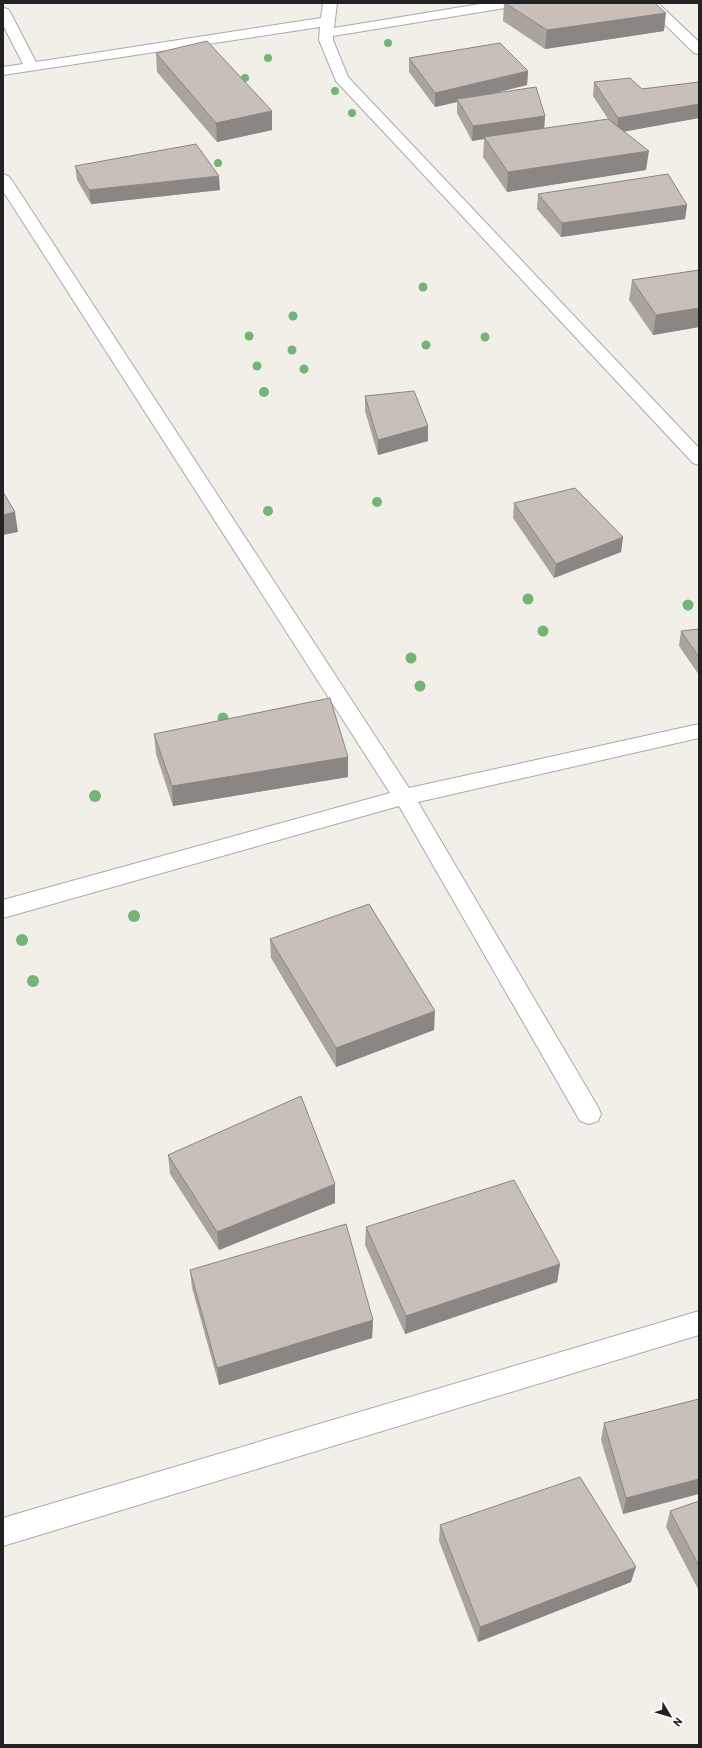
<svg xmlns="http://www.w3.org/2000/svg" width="702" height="1748" viewBox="0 0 702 1748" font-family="Barlow,sans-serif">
  <rect width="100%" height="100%" fill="#f2efe9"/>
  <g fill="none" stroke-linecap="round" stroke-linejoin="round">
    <defs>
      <g id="minor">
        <polygon points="323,3 337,3 334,28 486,3 519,3 517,6 512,7 333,36 333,40 348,77 699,448 699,465 693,463 336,81 319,40 320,27 3,75 3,67 23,64 3,25 3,8 8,9 10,12 36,62 321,18"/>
        <polygon points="643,3 658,3 699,42 699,54 694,53"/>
        <polygon points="3,174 8,176 11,179 409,788 699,724 699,738 418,802 598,1107 601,1114 598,1121 589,1124 580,1121 399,806 3,918 3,900 390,793 3,191"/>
        <polygon points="699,1311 699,1335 3,1546 3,1518"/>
      </g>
    </defs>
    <use href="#minor" stroke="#a9a9a9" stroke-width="2"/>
    <use href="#minor" fill="#fff" fill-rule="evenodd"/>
  </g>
  <g fill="#74b475">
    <circle cx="388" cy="43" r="4"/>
    <circle cx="268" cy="58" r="4"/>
    <circle cx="245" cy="78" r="4"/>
    <circle cx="335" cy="91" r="4"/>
    <circle cx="352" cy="113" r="4"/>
    <circle cx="218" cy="163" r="4"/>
    <circle cx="423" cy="287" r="4.5"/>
    <circle cx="293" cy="316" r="4.5"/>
    <circle cx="249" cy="336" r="4.5"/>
    <circle cx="485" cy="337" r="4.5"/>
    <circle cx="426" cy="345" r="4.5"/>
    <circle cx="292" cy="350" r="4.5"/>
    <circle cx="257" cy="366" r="4.5"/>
    <circle cx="304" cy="369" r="4.5"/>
    <circle cx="264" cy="392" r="5"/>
    <circle cx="377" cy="502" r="5"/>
    <circle cx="268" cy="511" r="5"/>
    <circle cx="528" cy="599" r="5.5"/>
    <circle cx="688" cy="605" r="5.5"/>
    <circle cx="543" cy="631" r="5.5"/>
    <circle cx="411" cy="658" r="5.5"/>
    <circle cx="420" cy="686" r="5.5"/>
    <circle cx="223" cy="718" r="5.5"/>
    <circle cx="95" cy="796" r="6"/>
    <circle cx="134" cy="916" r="6"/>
    <circle cx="22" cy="940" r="6"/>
    <circle cx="33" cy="981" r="6"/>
  </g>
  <g fill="#aba49e">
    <polygon points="504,3 655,3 664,31 545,49 503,21"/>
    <polygon points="156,53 272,111 272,130 217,142 157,72"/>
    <polygon points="409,58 528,71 527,85 489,94 545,116 544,129 608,119 593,96 594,82 642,89 699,82 699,118 624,131 646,170 507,192 483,157 484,139 472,141 457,113 457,102 435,107 409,72"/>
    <polygon points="75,166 220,190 91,204 77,180"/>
    <polygon points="538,194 687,205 685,219 561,237 537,209"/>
    <polygon points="699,270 699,327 653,335 629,300 632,280"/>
    <polygon points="365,396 428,426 428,441 378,455 365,411"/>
    <polygon points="514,503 623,537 621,552 554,578 513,518"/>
    <polygon points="699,629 699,675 679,646 681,631"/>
    <polygon points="154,734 348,777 173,806 156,754"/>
    <polygon points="270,939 434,1030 336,1067 271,958"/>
    <polygon points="168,1155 335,1203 219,1250 170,1174"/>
    <polygon points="366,1227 560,1264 557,1282 405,1334 365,1245"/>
    <polygon points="190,1270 373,1320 372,1338 219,1385 192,1288"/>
    <polygon points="699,1399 623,1514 601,1440 604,1423"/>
    <polygon points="699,1501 699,1591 666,1527 670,1511"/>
    <polygon points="440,1525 631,1582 478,1642 439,1541"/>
  </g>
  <g fill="#8b8681">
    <polygon points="666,13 664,31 545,49 547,30"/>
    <polygon points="528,71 527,85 459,102 457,99 457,102 435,107 435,93"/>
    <polygon points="699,104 699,118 617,133 618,118"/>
    <polygon points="272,111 272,130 217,142 216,123"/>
    <polygon points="545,116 544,130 484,137 484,139 472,141 473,126"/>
    <polygon points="649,151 646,170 507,192 508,172"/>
    <polygon points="219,176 220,190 91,204 89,190"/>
    <polygon points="687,205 685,219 561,237 562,223"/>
    <polygon points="699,308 699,327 653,335 656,315"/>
    <polygon points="428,426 428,441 378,455 378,440"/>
    <polygon points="15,512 18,532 3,535 3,515"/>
    <polygon points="623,537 621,552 554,578 556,564"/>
    <polygon points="348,757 348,777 173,806 172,786"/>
    <polygon points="435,1011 434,1030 336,1067 336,1048"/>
    <polygon points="335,1184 335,1203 219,1250 217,1232"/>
    <polygon points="560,1264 557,1282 405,1334 406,1316"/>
    <polygon points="373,1320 372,1338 219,1385 217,1368"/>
    <polygon points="699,1479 699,1494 623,1514 626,1498"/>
    <polygon points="636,1567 631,1582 478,1642 480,1627"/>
  </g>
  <g fill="#c7bfb8" stroke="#8b8681">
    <polygon points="505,3 655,3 666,13 547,30"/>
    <polygon points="207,41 272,111 216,123 156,53"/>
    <polygon points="500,43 528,71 435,93 409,58"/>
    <polygon points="630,78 642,89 699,82 699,104 618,118 594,82"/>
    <polygon points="536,87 545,116 473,126 457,99"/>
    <polygon points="608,119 649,151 508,172 484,137"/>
    <polygon points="196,144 219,176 89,190 75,166"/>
    <polygon points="668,174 687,205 562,223 538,194"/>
    <polygon points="699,270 699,308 656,315 632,280"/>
    <polygon points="414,391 428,426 378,440 365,396"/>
    <polygon points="575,488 623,537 556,564 514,503"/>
    <polygon points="3,492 15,512 3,515"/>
    <polygon points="699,629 699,657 681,631"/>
    <polygon points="330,698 348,757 172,786 154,734"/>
    <polygon points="369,904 435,1011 336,1048 270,939"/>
    <polygon points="301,1096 335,1184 217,1232 168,1155"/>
    <polygon points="514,1180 560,1264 406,1316 366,1227"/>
    <polygon points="346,1224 373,1320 217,1368 190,1270"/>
    <polygon points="699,1399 699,1479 626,1498 604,1423"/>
    <polygon points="580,1477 636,1567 480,1627 440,1525"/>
    <polygon points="699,1501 699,1566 670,1511"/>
  </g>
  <rect width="702" height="1748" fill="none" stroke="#222222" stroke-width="8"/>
  <g transform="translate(670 1716) rotate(128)" stroke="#ffffff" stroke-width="3" paint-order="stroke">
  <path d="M0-3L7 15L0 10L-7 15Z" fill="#222222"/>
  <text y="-6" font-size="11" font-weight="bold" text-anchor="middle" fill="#222222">N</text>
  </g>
</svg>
